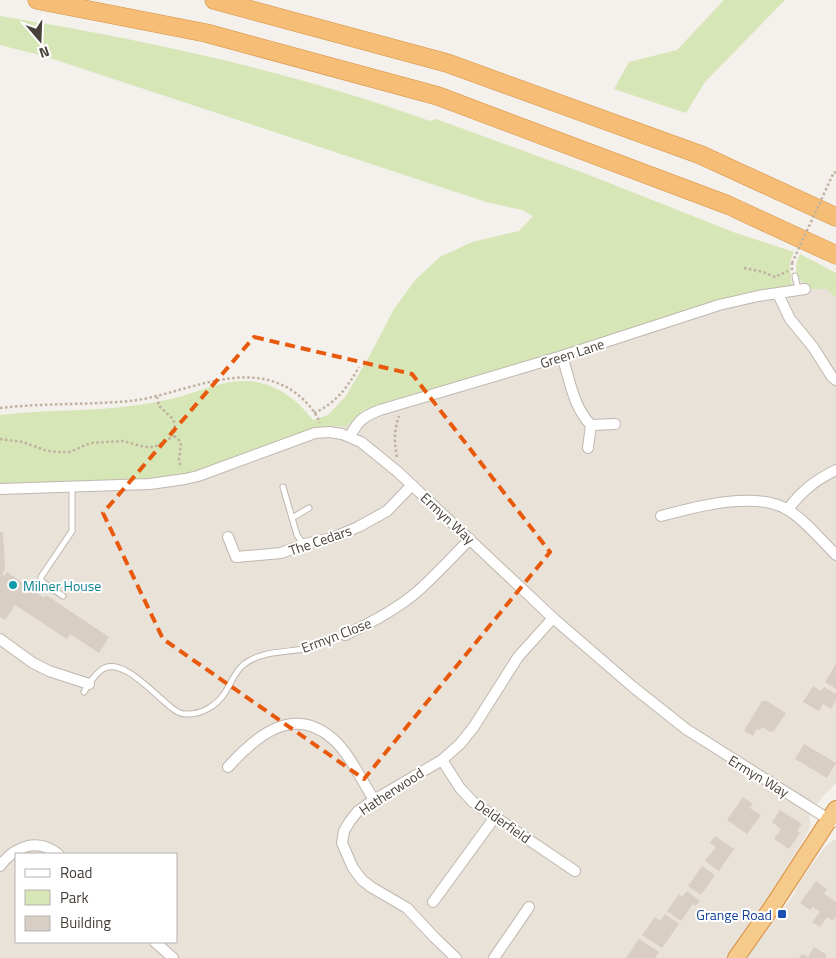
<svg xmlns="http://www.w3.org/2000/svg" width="836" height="958" viewBox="0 0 836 958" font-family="'Titillium Web',sans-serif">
  <rect width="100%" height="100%" fill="#f4f0eb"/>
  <g fill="#e8e2d9" fill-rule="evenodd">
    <path d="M798 277 808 288 827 289 836 298V783L822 797 809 817 811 826 798 850 727 958H0V486L333 426 346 427 363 411 389 401 791 287 792 278ZM16 854H176V942H16Z"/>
    <polygon points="833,840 836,840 836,958 744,958 763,930 776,919 792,897 802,878 825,847"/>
  </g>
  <g fill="#d6e6b6">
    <polygon points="724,0 785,0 705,82 686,113 614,89 629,62 677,50"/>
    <path d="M0 16C146 40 291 71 430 121L436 119 584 173 733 232 794 252C785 270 793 269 791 287L389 401 363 411 346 427 333 426 310 430 206 470 178 478 0 486V415C46 409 92 412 138 405 150 403 163 401 175 398 198 392 222 380 246 381 274 382 296 398 313 420L328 415 346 396 371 353 394 309 416 279 440 257 472 242 519 231 533 216 522 210 486 202 47 57 0 45Z"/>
    <path d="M800 254 836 273V298L827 289H808C797 276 792 271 800 254Z"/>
  </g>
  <g fill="#d9cec4">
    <polygon points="0,532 3,532 5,570 2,574 4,576 7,572 44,598 46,595 109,637 99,653 70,634 67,639 15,605 5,620 0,617"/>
    <polygon points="836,664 836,689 825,682"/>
    <polygon points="813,686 821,691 824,687 836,694 836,700 831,709 823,704 819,711 803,702"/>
    <polygon points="762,701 767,701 786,713 774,731 770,732 762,727 760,730 757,729 753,736 744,731"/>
    <polygon points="804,744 836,763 827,778 795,759"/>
    <polygon points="743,797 753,804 750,808 761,815 747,834 727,820"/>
    <polygon points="780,810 802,824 797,831 800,833 789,849 774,839 781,829 772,822"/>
    <polygon points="715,836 734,849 719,871 705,861 716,847 710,843"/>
    <polygon points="702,866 715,875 701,895 688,886"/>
    <polygon points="816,881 827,889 824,894 836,902 836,916 833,921 827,917 820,927 812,922 820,912 813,907 810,910 800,903"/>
    <polygon points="687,891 700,901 695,906 693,904 681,921 667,911 679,894 682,897"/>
    <polygon points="665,914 679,924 662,948 642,935 655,917 660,921"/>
    <polygon points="639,939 659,952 655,958 626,958"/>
    <polygon points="814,947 827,955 825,958 799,958 802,954 808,957"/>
  </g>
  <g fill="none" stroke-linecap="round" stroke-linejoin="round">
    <defs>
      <g id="service">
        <polyline points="795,276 798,289"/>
        <polyline points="283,487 297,535 301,541 305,544"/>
        <polyline points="292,518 309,508"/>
        <polyline points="63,596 41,581 41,577 72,531 72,487"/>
        <path d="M84 692C88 685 94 676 100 671 119 654 151 691 166 703 170 707 179 714 185 714 201 715 216 706 224 694 231 684 234 673 243 665 261 650 287 653 309 648 321 645 333 639 345 635"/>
      </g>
      <g id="minor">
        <polyline points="778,294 790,319 813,347 832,377 836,380"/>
        <path d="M562 356C570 380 573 407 591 425L588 448"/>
        <polyline points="591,425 615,424"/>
        <path d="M350 436C359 420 362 417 380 410L562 356 719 305 758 296 805 289"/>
        <polyline points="0,489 150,484 185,479 198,476 315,433 329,432 342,434 361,442 398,472 553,618 633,687 686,729 833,822"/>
        <path d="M788 509C803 490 814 481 836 470"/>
        <path d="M661 516C694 507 757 490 788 510 805 520 822 541 836 555"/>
        <polyline points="228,537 236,557 281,553 305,544 332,538 358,527 387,511 412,485"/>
        <path d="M345 635C371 623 396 610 418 591 436 575 453 556 470 539"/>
        <polyline points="0,639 33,663 49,671 89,684"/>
        <polyline points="442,760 460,788 473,802 575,871"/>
        <path d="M228 767C256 736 293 704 333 739 349 753 362 781 374 800"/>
        <path d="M0 866C14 847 37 837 58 854"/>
        <polyline points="433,902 495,817"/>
        <polyline points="155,942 173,958"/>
        <polyline points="456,958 434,937 407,908 371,887 362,880 353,868 342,843 344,831 350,821 358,811 374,800 442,760 460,744 473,728 518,657 553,618"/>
        <polyline points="494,958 529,907"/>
      </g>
      <polyline id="trunk" points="736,958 772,907 836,809"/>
      <g id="motorway">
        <polyline points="37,0 206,33 438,96 728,205 836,255"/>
        <polyline points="214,0 447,63 701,155 836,217"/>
      </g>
    </defs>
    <use href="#service" stroke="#c0b7ae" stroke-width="7"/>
    <use href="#minor" stroke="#c0b7ae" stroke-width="12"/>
    <use href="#trunk" stroke="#d59044" stroke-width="18"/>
    <use href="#motorway" stroke="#d59044" stroke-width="19"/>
    <g stroke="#c1b1a0" stroke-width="2.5" stroke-dasharray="2.5 2.5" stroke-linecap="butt">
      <polyline points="834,172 836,173"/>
      <polyline points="744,268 763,272 775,277 788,271"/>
      <polyline points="792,270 792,263"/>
      <path d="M0 408C43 403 87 405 130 401 183 395 243 358 293 391 304 399 315 410 320 423"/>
      <path d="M314 413C336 403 347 388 359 367"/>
      <polyline points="174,436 178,439 181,443 179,459 181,468"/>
      <polyline points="0,439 23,442 47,451 60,452 70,452 90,443 123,441 145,447 154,447 174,436 175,424 172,418 159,406 157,397"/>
      <path d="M397 457C394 442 394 431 399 416"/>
    </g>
    <use href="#service" stroke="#fff" stroke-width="5"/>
    <use href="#minor" stroke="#fff" stroke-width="10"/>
    <use href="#trunk" stroke="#f6ca8a" stroke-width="16"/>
    <use href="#motorway" stroke="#f5bd75" stroke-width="18"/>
    <polyline stroke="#c1b1a0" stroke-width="2.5" stroke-dasharray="2.5 2.5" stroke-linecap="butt" points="792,263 834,172"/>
  </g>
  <path fill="none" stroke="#e8590c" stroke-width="4" stroke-dasharray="10 6" stroke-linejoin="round" d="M254 337 412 374 550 552 364 779 163 639 103 513Z"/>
  <circle fill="#0f9aa8" stroke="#fff" stroke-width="2" cx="13" cy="585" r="5"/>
  <rect fill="#1a4fb4" stroke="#fff" stroke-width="2" x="777" y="909" width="10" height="10" rx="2.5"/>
  <g text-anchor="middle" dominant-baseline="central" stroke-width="4" stroke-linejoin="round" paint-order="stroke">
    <g font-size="14" fill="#484139" stroke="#fff">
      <text transform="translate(572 353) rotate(-18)">Green Lane</text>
      <text transform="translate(448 518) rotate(43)">Ermyn Way</text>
      <text transform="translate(320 540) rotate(-19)">The Cedars</text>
      <text transform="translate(336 635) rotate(-21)">Ermyn Close</text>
      <text transform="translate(759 776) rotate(31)">Ermyn Way</text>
      <text transform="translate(391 791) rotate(-33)">Hatherwood</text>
      <text transform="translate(503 821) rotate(35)">Delderfield</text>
    </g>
    <g font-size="14" fill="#0d838f" stroke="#fff" text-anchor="start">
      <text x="23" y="585">Milner House</text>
    </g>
    <g font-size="14" fill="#164399" stroke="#fff" text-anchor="end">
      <text x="772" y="914">Grange Road</text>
    </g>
  </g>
  <rect x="15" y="853" width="162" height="90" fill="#ffffff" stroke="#b6b3b0"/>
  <rect x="25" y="869" width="25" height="8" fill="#ffffff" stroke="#b6b3b0"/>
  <text x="60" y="878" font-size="15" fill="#484139">Road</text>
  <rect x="25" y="890" width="25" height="15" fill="#d6e6b6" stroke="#b6b3b0"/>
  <text x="60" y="903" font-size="15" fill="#484139">Park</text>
  <rect x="25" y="916" width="25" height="15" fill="#d9cec4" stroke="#b6b3b0"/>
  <text x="60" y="928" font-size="15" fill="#484139">Building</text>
  <g transform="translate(40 40) rotate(161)" stroke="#ffffff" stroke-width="4" paint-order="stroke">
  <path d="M0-4L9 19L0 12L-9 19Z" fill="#484139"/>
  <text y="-8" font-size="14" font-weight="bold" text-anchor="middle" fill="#484139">N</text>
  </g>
</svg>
